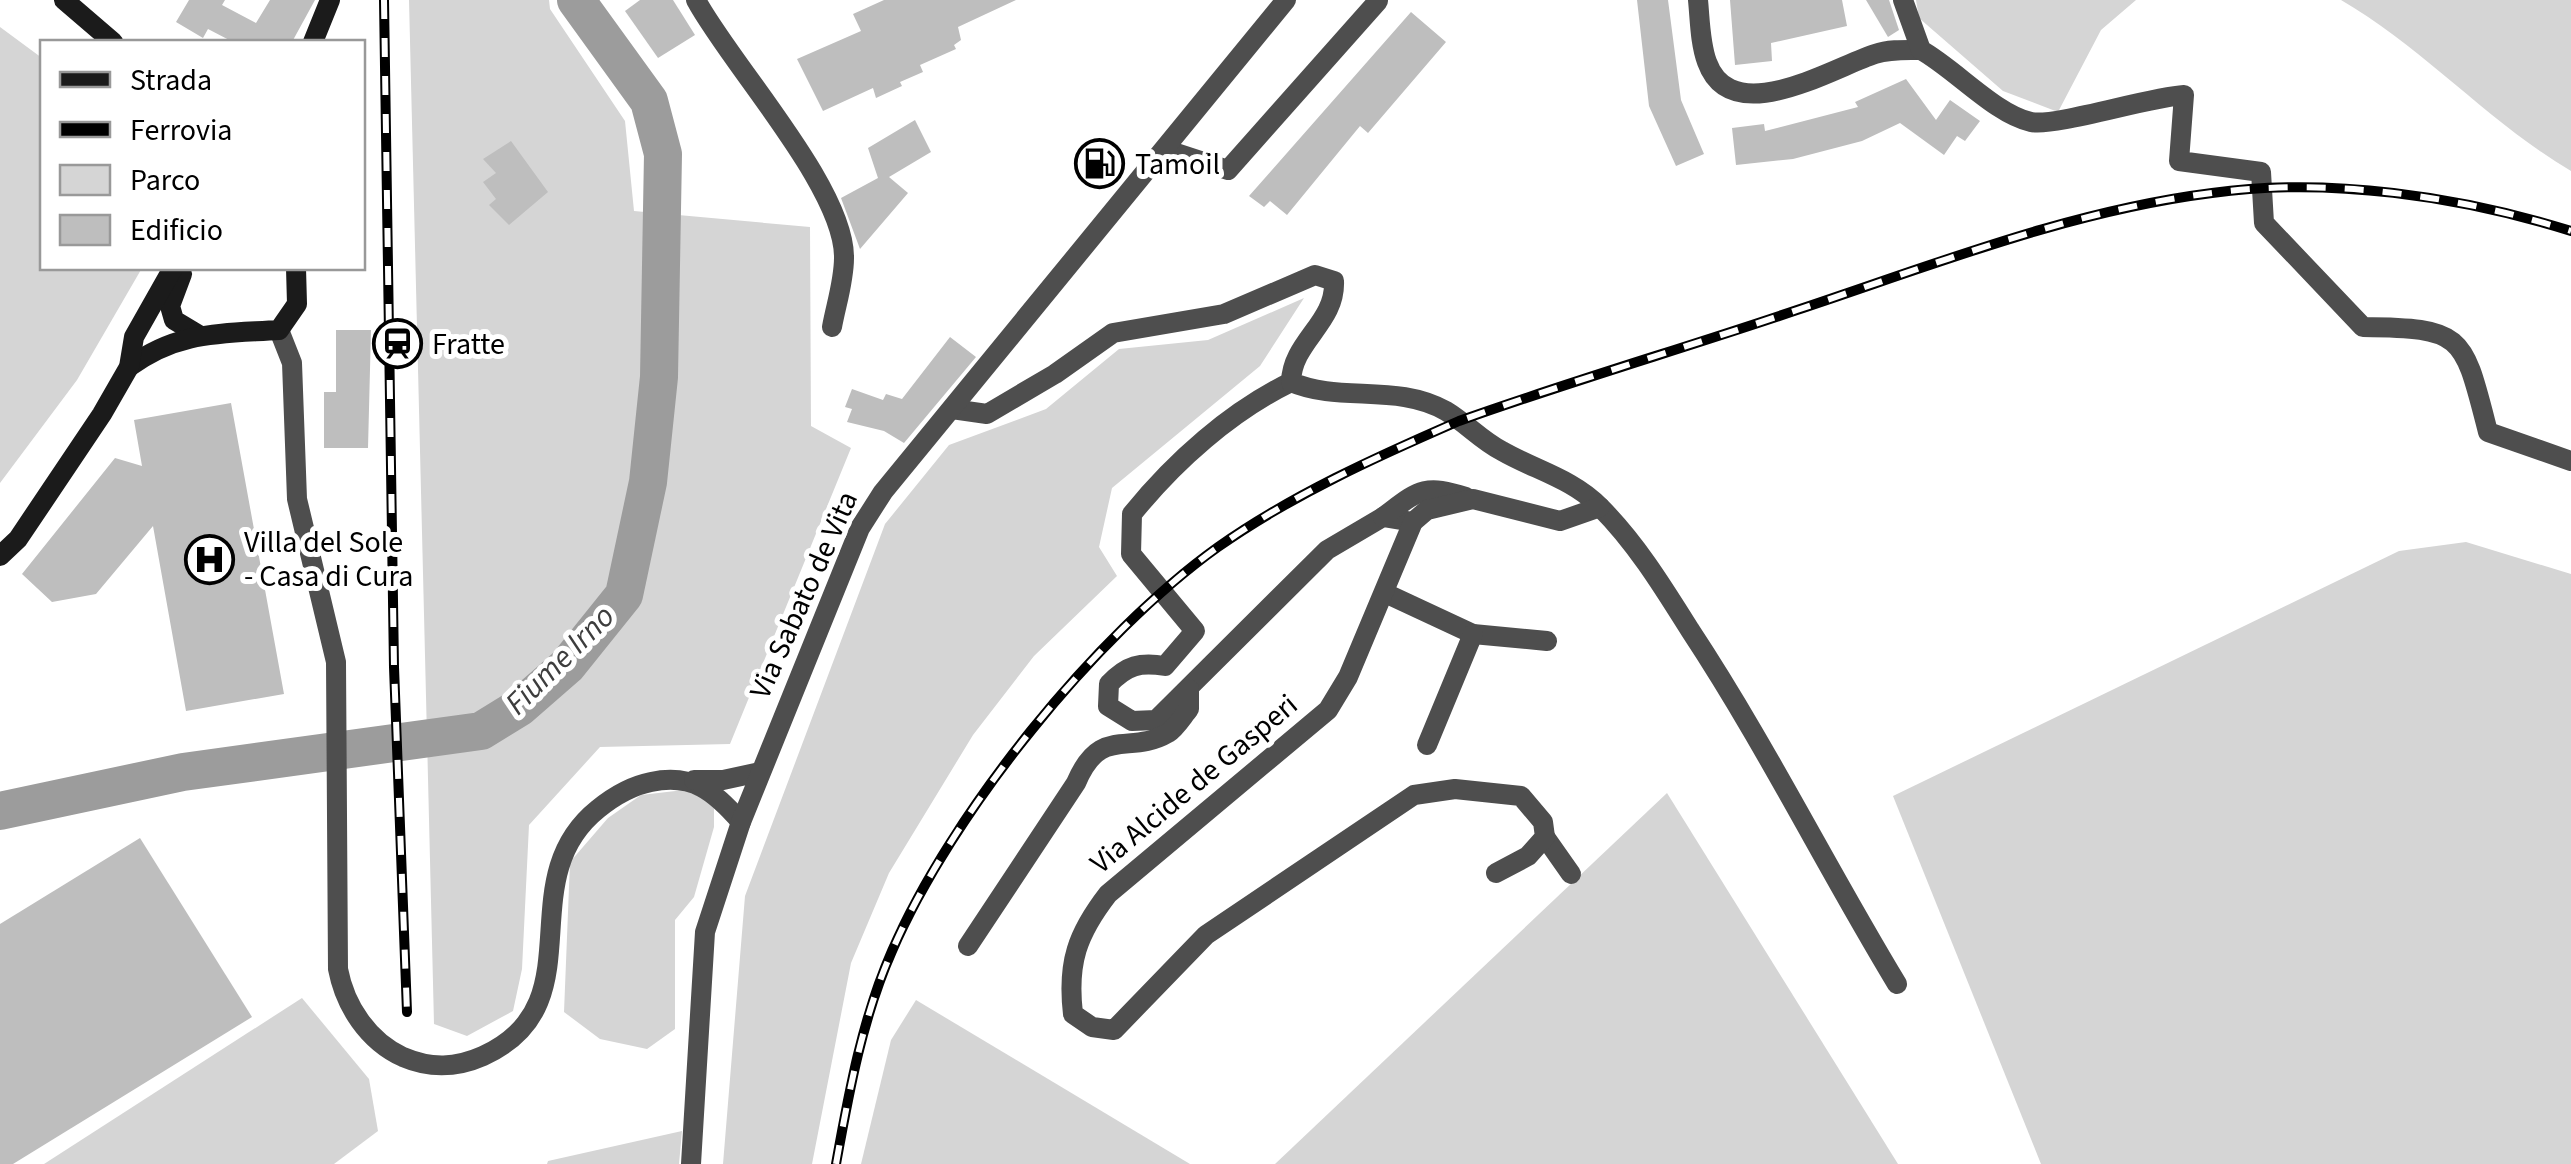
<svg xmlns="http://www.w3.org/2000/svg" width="2571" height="1164" viewBox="0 0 2571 1164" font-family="'Source Sans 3',sans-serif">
  <rect width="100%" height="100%" fill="#fff"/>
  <g fill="#d5d5d5">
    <polygon points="409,0 549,0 550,9 625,121 634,211 810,227 811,426 851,448 730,744 600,747 529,825 522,969 513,1011 467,1036 434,1024"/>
    <polygon points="1916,0 2136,0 2101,30 2058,112 2003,91 1919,18"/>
    <path d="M2341 0H2571V171C2488 122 2424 48 2341 0Z"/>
    <polygon points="0,27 42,58 42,268 142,268 77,380 0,483"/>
    <polygon points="1304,298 1260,366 1112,488 1099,547 1117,576 1034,656 973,735 889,873 851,963 812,1164 723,1164 745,896 885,524 949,445 1046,409 1119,349 1208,340"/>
    <polygon points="2466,542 2571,574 2571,1164 2041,1164 1893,796 2399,551"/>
    <polygon points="684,790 714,803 714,827 694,897 675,920 675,1029 647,1049 600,1039 564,1012 570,862 608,818 641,795"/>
    <polygon points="1667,793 1898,1164 1275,1164"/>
    <polygon points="302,998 369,1079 378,1131 334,1164 44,1164"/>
    <polygon points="916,1000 1190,1164 861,1164 891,1040"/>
    <polygon points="682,1131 679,1164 547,1164 548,1161"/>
  </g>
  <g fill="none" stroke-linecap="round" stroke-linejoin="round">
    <polyline stroke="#9c9c9c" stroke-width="38" points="0,811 183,772 481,731 520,707 567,666 624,595 648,482 659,377 663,154 649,101 576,0"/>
  </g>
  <g fill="#bebebe">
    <polygon points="189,0 225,0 222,5 256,23 270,0 315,0 292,42 233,42 208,29 203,38 176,22"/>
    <polygon points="640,0 673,0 695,35 658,58 625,11"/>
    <polygon points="884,0 1016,0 958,27 961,40 954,45 956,49 920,65 923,72 900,82 902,86 876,98 873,88 823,111 797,59 861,31 853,14"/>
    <polygon points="1637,0 1668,0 1681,100 1704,154 1676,166 1649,106"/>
    <polygon points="1730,0 1842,0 1847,26 1771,43 1772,61 1735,65"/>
    <polygon points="1866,0 1889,0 1899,30 1888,37"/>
    <polygon points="1411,12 1446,42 1368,133 1360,126 1287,215 1270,201 1264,207 1249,196"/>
    <polygon points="1906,79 1936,120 1950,100 1980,121 1965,141 1957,136 1944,155 1900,123 1862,141 1793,159 1736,165 1732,128 1764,124 1765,131 1858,107 1855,102"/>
    <polygon points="915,120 931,152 889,177 908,193 860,249 841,198 878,178 868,148"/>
    <polygon points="511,141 548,192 509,225 489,205 496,199 483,182 496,173 483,159"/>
    <polygon points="336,330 371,330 368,448 324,448 324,392 336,392"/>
    <polygon points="950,337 976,357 904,443 884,431 847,422 852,409 845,407 852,389 883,400 886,394 902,399"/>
    <polygon points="231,403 284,694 186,711 153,526 96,594 52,602 22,574 115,458 142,466 134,420"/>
    <polygon points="140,838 252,1017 13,1164 0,1164 0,924"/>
  </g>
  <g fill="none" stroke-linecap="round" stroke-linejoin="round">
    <g stroke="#4e4e4e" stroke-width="20">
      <path d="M696 0C731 65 845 188 844 258 844 281 836 305 832 327"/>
      <path d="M1698 0C1700 20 1700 43 1707 62 1732 131 1834 67 1875 54 1890 49 1906 50 1921 50"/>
      <path d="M1903 0 1921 50C1955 69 1995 114 2031 122 2055 127 2149 97 2184 95L2179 161 2261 172 2264 223 2363 327C2465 328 2463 335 2488 432L2571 461"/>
      <polyline points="1167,150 1228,170 1378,1"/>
      <path d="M279 330 292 363 297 499 336 662 338 969C345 1006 368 1041 403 1057 431 1069 456 1068 483 1056 598 1004 508 881 598 809 614 796 631 786 651 782 693 773 715 792 741 822"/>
      <path d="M1291 382C1230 412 1175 461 1132 514L1131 554 1195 631 1165 666C1140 662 1127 665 1109 684L1108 706 1132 721 1156 720 1327 550 1383 517 1413 522"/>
      <path d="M952 409 987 414 1055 374 1113 333 1224 314 1315 275 1334 281C1336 323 1292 341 1291 382 1340 403 1397 383 1446 411 1466 423 1482 441 1502 451 1535 470 1573 479 1600 507 1636 543 1663 587 1690 630 1766 745 1826 867 1897 984"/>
      <path d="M1383 517C1418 491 1423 483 1466 497"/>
      <polyline points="1385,593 1473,634 1547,641"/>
      <polyline points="1427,745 1473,634"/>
      <polyline points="694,780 723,780 760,772"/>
      <polyline points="1545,837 1571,874"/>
      <path d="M1496 873 1528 856 1545 837 1543 822 1521 796 1455 789 1414 795 1206 935 1114 1030 1092 1027 1073 1014C1067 963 1077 934 1108 894L1328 710 1348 677 1413 522 1427 510 1473 499 1560 521 1600 507"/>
      <path d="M968 946 1076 783C1101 724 1129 756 1168 733 1176 728 1183 716 1189 709V689"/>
    </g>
    <polyline stroke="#4e4e4e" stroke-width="20" points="691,1164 705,932 741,822 860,528 883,492 1286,0"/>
    <g stroke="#1b1b1b" stroke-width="20">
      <polyline points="64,0 113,42"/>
      <polyline points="313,42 330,0"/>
      <polyline points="182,274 170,306 174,320 199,335"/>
      <path d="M129 367C178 331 219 334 279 330L297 304 296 268"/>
      <polyline points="0,556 18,539 102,414 129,367 134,337 173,268"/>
    </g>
    <defs>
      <g id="rail">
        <polyline points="384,0 394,667 407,1012"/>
        <path d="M836 1164C849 1092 862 1019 892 951 951 814 1096 634 1218 547 1292 495 1376 457 1459 421 1571 381 1685 348 1797 310 1933 265 2069 211 2212 193 2329 177 2459 196 2571 231"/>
      </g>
    </defs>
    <use href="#rail" stroke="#000" stroke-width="10"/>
    <use href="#rail" stroke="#fff" stroke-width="6" stroke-dasharray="19" stroke-linecap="butt"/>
  </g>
  <defs>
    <symbol id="fuel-ring" viewBox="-11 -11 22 22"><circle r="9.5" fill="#fff" stroke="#000" stroke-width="1.5"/><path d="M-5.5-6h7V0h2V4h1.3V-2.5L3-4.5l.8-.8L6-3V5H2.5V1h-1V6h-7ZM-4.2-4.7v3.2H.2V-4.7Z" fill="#000"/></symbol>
    <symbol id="station-ring" viewBox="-11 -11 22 22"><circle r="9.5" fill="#fff" stroke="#000" stroke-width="1.5"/><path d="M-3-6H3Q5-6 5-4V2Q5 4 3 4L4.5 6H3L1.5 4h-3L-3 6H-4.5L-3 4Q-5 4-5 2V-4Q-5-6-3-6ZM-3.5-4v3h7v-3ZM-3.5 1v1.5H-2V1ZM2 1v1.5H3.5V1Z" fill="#000"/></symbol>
    <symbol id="hospital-ring" viewBox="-11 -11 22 22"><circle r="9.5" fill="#fff" stroke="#000" stroke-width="1.5"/><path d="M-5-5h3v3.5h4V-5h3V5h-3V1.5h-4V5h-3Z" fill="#000"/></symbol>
  </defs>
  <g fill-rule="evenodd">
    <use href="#fuel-ring" x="1072" y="136" width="55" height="55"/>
    <use href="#station-ring" x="370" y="316" width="55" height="55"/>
    <use href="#hospital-ring" x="182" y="532" width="55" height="55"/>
  </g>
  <g text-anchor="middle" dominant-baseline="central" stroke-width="10" stroke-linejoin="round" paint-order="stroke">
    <g font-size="30" fill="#000" stroke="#fff" text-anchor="start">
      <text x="1135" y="164">Tamoil</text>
      <text x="432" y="344">Fratte</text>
      <text x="244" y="542">Villa del Sole<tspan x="244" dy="34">- Casa di Cura</tspan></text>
    </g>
    <g font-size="30" fill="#000" stroke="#fff">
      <text transform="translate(804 595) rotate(-66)">Via Sabato de Vita</text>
      <text transform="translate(1194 784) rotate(-40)">Via Alcide de Gasperi</text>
    </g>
    <g font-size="32" font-style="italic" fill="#3d3d3d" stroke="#fff">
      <text transform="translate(560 660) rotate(-45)">Fiume Irno</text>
    </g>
  </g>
  <rect x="40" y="40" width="325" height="230" fill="#ffffff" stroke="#999999" stroke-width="2.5"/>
  <rect x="60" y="72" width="50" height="15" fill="#1b1b1b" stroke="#999999" stroke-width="2.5"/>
  <text x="130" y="90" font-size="30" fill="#000000">Strada</text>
  <rect x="60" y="122" width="50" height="15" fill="#000000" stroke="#999999" stroke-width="2.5"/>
  <text x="130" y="140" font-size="30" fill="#000000">Ferrovia</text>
  <rect x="60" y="165" width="50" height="30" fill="#d5d5d5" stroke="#999999" stroke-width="2.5"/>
  <text x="130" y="190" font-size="30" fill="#000000">Parco</text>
  <rect x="60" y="215" width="50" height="30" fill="#bebebe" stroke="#999999" stroke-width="2.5"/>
  <text x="130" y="240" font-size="30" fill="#000000">Edificio</text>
</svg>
